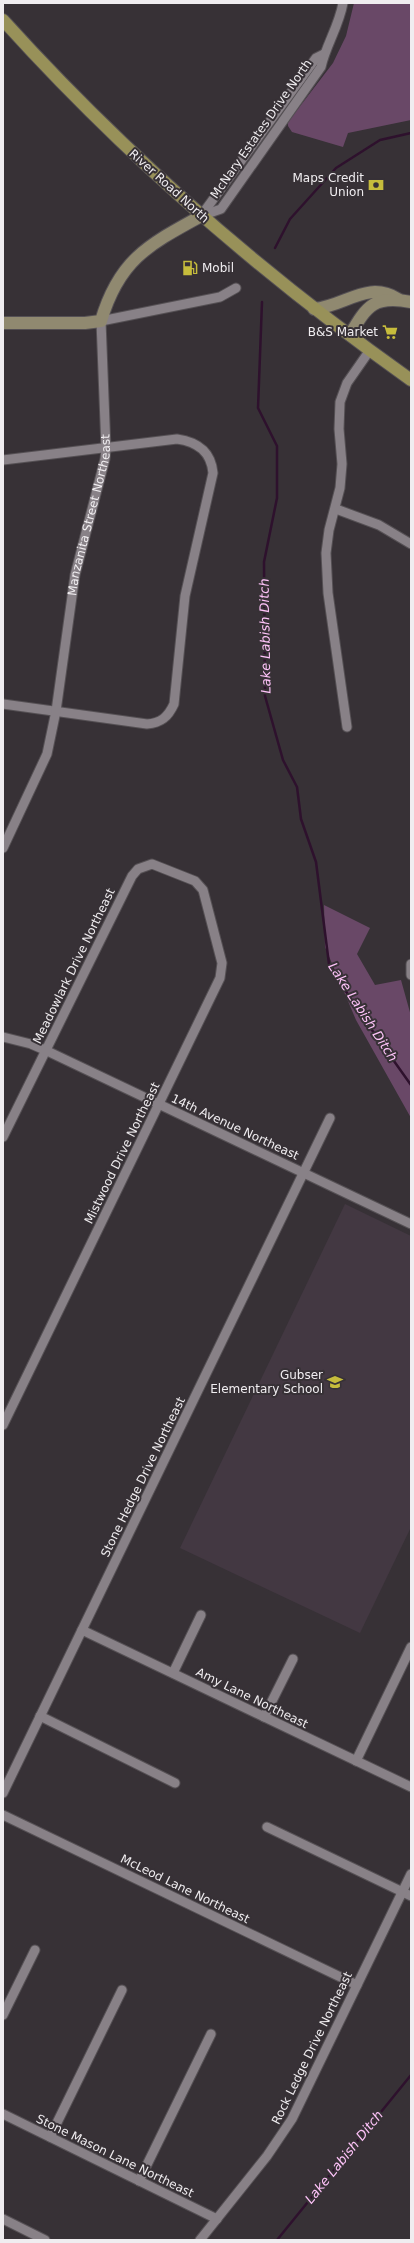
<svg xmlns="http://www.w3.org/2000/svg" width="414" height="2243" viewBox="0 0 414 2243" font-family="'DejaVu Sans',sans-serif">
  <rect width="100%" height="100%" fill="#373136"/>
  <polygon fill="#433842" points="345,1204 411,1236 411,1527 360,1633 180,1548"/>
  <g fill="#694867">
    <polygon points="354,3 411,3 411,120 348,133 343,147 292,132 288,126 288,122 333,63 346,36"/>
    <polygon points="324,905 370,928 357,954 375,985 401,980 411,1016 411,1118 356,1020 325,947"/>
  </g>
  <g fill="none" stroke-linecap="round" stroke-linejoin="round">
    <g stroke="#2e112d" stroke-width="2.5">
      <polyline points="275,248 290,219 336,168 380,140 411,133"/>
      <polyline points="262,302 258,408 277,446 277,498 264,562 265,696 283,760 297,787 301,819 316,862 329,964 357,1009 411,1085"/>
      <polyline points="277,2240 411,2075"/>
    </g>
    <defs>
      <g id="street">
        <path d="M201 216 221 209 321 67C326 45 339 26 343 3"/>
        <polyline points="201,216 316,58 324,54"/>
        <path d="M3 460 177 439C198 442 211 452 213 473L185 596 174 704C168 717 161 723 147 724L3 704"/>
        <polyline points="336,509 379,525 411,544"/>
        <polyline points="347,727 328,593 326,553 329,530 340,488 342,464 339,429 340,402 347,383 370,350"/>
        <path id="s1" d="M3 848 47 754 56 711 75 575 105 459 106 449 101 321 220 297 236 288"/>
        <polyline points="411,964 411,975"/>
        <polyline points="3,1037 31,1044 45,1050 411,1224"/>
        <polyline points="3,1137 132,876 138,869 152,864 195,881 203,890 222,963 220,978 3,1425"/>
        <polyline points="82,1630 411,1787"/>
        <polyline points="173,1673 201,1615"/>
        <polyline points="40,1716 175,1783"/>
        <polyline points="264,1717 293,1659"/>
        <polyline points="356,1761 411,1647"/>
        <polyline points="3,1793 330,1118"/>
        <polyline points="3,1815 357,1985"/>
        <polyline points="267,1827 411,1896"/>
        <polyline points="3,2015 35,1950"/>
        <polyline points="3,2114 217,2219"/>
        <polyline points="50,2137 122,1990"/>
        <polyline points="139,2181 211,2034"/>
        <polyline points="3,2219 45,2240"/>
        <polyline points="200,2240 267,2156 292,2119 411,1874"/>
      </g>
      <g id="secondary">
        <path d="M314 309C346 306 367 280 398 299"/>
        <path d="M3 323H85L101 321C119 260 148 245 201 216"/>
        <path d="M350 335C367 305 375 295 411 302"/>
      </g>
      <path id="primary" d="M3 20C125 155 263 275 411 380"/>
    </defs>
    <use href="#street" stroke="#555054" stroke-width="11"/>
    <use href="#secondary" stroke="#555054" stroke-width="14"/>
    <use href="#primary" stroke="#555054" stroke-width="14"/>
    <use href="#street" stroke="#888187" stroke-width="9"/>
    <use href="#secondary" stroke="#908970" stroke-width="12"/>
    <use href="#primary" stroke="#989159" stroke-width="12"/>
  </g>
  <defs>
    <symbol id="bank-bare" viewBox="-9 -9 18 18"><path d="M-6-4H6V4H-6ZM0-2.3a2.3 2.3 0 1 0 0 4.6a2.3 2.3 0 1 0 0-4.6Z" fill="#c6bc3c" stroke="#373136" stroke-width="2.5" paint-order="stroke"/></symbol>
    <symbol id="fuel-bare" viewBox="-9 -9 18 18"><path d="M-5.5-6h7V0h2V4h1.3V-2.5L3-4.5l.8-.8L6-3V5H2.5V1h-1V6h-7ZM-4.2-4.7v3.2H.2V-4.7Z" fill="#c6bc3c" stroke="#373136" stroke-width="2.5" paint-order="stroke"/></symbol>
    <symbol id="supermarket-bare" viewBox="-9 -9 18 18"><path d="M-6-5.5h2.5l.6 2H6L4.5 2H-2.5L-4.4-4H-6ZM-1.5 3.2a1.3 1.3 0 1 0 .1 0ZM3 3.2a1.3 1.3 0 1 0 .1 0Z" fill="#c6bc3c" stroke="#373136" stroke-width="2.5" paint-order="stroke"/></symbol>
    <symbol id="school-bare" viewBox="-9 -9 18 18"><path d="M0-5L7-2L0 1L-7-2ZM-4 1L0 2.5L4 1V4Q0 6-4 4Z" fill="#c6bc3c" stroke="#373136" stroke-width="2.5" paint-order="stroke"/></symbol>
  </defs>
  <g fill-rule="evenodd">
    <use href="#bank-bare" x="365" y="174" width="22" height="22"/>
    <use href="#fuel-bare" x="179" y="257" width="22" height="22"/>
    <use href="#supermarket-bare" x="379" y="321" width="22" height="22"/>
    <use href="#school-bare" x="324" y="1371" width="22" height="22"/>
  </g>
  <g text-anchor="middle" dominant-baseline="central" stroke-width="4" stroke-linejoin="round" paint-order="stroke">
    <g font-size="12" fill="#f0edf0" stroke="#373136">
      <text transform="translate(261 129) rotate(-55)">McNary Estates Drive North</text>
      <text transform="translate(169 186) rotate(42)">River Road North</text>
      <text stroke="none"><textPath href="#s1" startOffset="347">Manzanita Street Northeast</textPath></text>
      <text transform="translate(74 966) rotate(-64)">Meadowlark Drive Northeast</text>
      <text transform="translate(235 1127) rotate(25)">14th Avenue Northeast</text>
      <text transform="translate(122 1153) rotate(-64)">Mistwood Drive Northeast</text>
      <text transform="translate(143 1477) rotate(-64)">Stone Hedge Drive Northeast</text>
      <text transform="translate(252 1698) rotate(26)">Amy Lane Northeast</text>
      <text transform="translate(185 1889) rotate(26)">McLeod Lane Northeast</text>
      <text transform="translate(312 2048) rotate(-64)">Rock Ledge Drive Northeast</text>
      <text transform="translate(115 2156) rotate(26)">Stone Mason Lane Northeast</text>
    </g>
    <g font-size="12" fill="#f0edf0" stroke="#373136" text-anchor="end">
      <text x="364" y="178">Maps Credit<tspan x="364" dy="14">Union</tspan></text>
      <text x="202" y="268" text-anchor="start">Mobil</text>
      <text x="378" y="332">B&amp;S Market</text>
      <text x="323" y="1375">Gubser<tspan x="323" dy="14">Elementary School</tspan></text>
    </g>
    <g font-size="13" font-style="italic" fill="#ffc4fa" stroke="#373136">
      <text transform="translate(265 636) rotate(-91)">Lake Labish Ditch</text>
      <text transform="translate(363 1012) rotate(57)">Lake Labish Ditch</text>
      <text transform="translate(344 2157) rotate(-51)">Lake Labish Ditch</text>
    </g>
  </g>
  <rect width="414" height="2243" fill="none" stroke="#f0edf0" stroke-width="8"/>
</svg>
